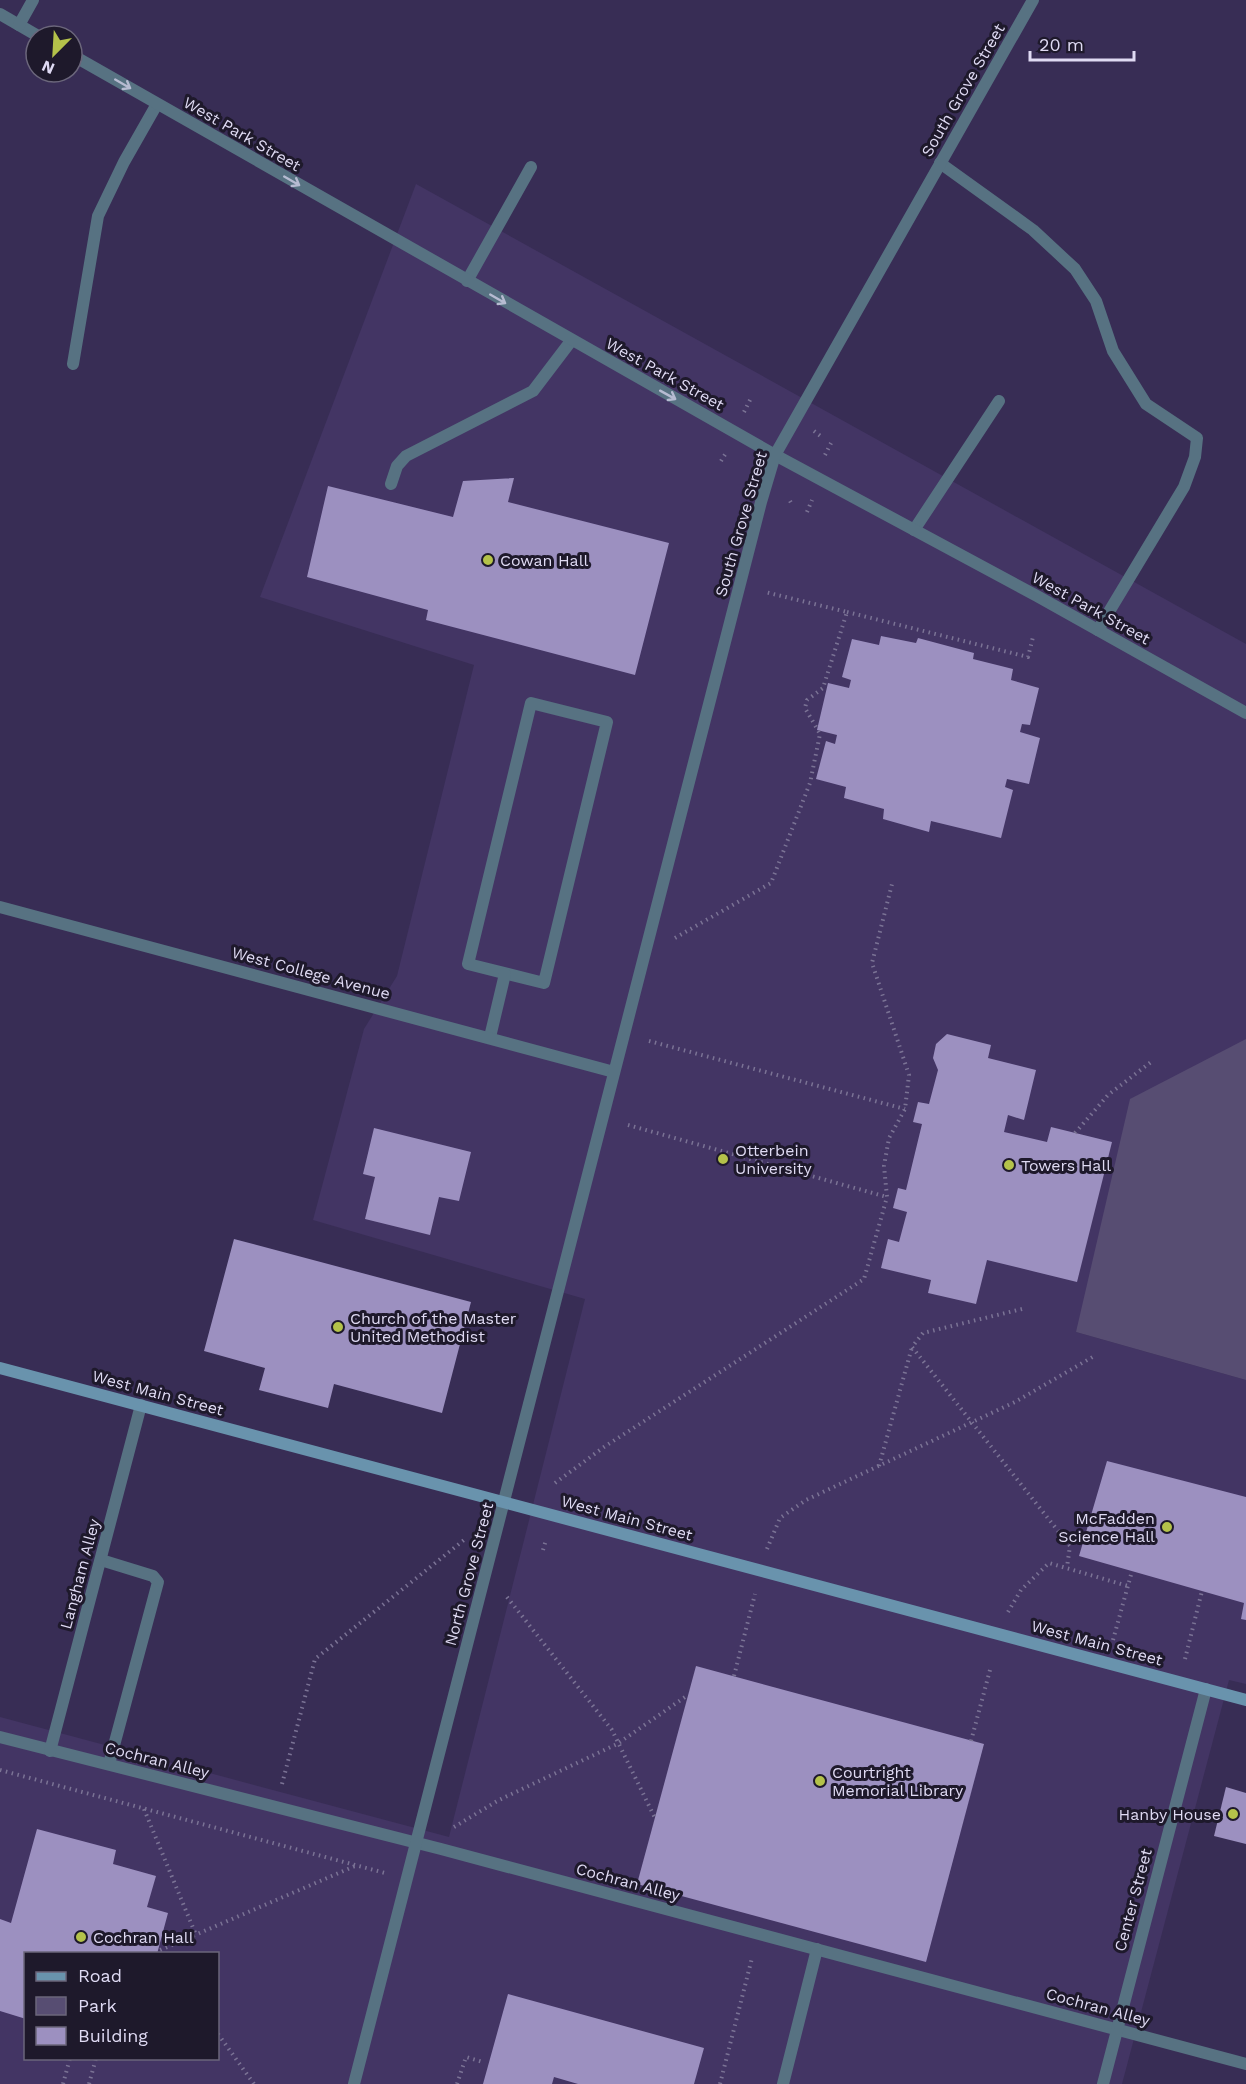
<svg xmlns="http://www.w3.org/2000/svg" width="1246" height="2084" viewBox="0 0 1246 2084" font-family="'Work Sans',sans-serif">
  <rect width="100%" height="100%" fill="#382d55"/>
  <path fill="#433564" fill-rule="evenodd" d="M416 184 1246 644V1039L1076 1332 1246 1380V1684L1229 1680 1122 2084H0V1717L449 1837 585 1299 313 1220 364 1029 397 976 474 665 260 597ZM26 1954H218V2058H26Z"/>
  <polygon fill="#574d72" points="1246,1039 1246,1380 1076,1332 1130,1099"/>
  <g fill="#9c90c0">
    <polygon points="514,478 508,502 669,543 635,675 426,620 428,610 307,577 328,486 453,517 463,481"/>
    <polygon points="881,636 916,643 918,638 974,653 973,659 1013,669 1011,680 1039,688 1030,725 1022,724 1020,732 1040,738 1029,784 1007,779 1005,787 1013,790 1001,838 931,821 929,832 883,819 884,809 844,798 846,787 816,779 826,741 835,744 837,735 817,730 828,683 849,688 851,680 842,677 852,639 879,645"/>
    <polygon points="947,1034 991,1045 988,1058 1036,1070 1024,1120 1008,1115 1004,1132 1047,1142 1051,1127 1112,1142 1077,1282 987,1260 976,1304 928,1293 931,1280 881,1268 888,1239 899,1242 907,1212 893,1208 898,1188 906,1190 922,1124 913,1122 918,1102 929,1104 938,1070 933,1058 936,1044"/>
    <polygon points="374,1128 471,1152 459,1201 439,1197 430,1235 365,1219 375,1177 363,1174"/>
    <polygon points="234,1239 471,1302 442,1413 334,1384 328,1408 259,1390 265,1368 204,1351"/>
    <polygon points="1107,1461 1246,1497 1246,1620 1241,1619 1244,1603 1079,1556"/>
    <polygon points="696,1666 984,1744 926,1962 637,1884"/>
    <polygon points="1226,1787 1246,1793 1246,1844 1214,1836"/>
    <polygon points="37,1829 116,1850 113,1864 156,1876 147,1907 168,1913 157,1954 26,1954 26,2019 0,2011 0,1919 11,1923"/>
    <polygon points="508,1994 704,2048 694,2084 578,2084 554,2077 552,2084 483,2084"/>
  </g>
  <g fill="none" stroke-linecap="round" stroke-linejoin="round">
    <g stroke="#7b7395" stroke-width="4" stroke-dasharray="1.5 4.5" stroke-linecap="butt">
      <polyline points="744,412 751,398"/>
      <polyline points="814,431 823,438"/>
      <polyline points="825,455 831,443"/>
      <polyline points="721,461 726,453"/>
      <polyline points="790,501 793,506"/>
      <polyline points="807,512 812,500"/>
      <polyline points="847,612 1028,657 1033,637"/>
      <polyline points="675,938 771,883 810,783 820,734 805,708 807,700 823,688 847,612 765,592"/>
      <polyline points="649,1041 905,1109"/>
      <polyline points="628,1125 887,1197"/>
      <polyline points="1075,1133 1108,1095 1151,1062"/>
      <polyline points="1022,1309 923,1333 912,1347 1070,1546 1067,1567"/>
      <polyline points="879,1466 912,1347"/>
      <polyline points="555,1483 604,1447 864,1279 887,1197 884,1166 889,1138 905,1109 909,1075 872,963 892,884"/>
      <polyline points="767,1549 780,1518 806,1500 1015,1402 1096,1355"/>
      <polyline points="543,1550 546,1540"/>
      <polyline points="507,1597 612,1730 655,1818"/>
      <polyline points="1008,1612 1021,1590 1049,1563 1128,1586"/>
      <polyline points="1113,1640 1132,1571"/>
      <polyline points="1185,1659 1202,1591"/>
      <polyline points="734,1676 755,1594"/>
      <polyline points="971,1741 990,1670"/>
      <polyline points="0,1770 385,1873"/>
      <polyline points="282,1784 315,1659 464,1540"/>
      <polyline points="144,1809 196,1935"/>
      <polyline points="454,1827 499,1800 617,1744 688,1695"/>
      <polyline points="160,1954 158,1951 355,1866"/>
      <polyline points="218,2034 254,2084"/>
      <polyline points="63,2084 70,2058"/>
      <polyline points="89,2084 96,2058"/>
      <polyline points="457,2084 466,2057 483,2062"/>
      <polyline points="720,2084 752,1958"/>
    </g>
    <g stroke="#577282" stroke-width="12">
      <polyline points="940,163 1033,230 1075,269 1096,301 1113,351 1146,404 1197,438 1195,457 1184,487 1098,630"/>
      <polyline points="467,281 531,167"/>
      <polyline points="73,364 98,216 124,162 157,104"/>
      <polyline points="391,484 397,466 406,456 533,391 571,341"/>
      <polyline points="914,530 999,401"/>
      <polygon points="531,703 607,722 544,983 468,964"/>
      <polyline points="490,1037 505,974"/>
      <polyline points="101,1560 153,1576 158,1582 109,1764"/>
      <polyline points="0,1737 441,1849 1246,2064"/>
      <polyline points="50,1751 141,1405"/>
      <polyline points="783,2084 817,1949"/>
    </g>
    <g stroke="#577282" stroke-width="12">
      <polyline points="0,14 38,36"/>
      <polyline points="19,25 33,0"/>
      <polyline points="72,55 775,455 1037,596 1246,713"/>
      <polyline points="0,907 614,1072"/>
      <polyline points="354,2084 761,502 775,455 1033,0"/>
      <polyline points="1103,2084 1206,1689"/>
    </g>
    <polyline stroke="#6993ad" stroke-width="12" points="0,1368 1246,1700"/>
  </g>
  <defs><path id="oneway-shaft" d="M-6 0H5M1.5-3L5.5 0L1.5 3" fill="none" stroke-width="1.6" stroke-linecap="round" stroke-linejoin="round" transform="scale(1.5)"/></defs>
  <g stroke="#b6bbd1">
    <use href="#oneway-shaft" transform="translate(123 84) rotate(30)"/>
    <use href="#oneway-shaft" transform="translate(292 181) rotate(30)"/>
    <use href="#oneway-shaft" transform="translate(498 299) rotate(30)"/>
    <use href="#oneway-shaft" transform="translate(668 395) rotate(29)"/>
  </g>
  <g fill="#b4c24a" stroke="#1e192b" stroke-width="2">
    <circle cx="488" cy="560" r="6"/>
    <circle cx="723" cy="1159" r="6"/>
    <circle cx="1009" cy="1165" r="6"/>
    <circle cx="338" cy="1327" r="6"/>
    <circle cx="1167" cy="1527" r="6"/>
    <circle cx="820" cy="1781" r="6"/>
    <circle cx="1233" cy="1814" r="6"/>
    <circle cx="81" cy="1937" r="6"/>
  </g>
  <g text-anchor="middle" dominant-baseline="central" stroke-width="6" stroke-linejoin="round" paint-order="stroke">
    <g font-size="16" fill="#dfdaf3" stroke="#1e192b">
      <text transform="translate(963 90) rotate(-60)">South Grove Street</text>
      <text transform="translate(242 134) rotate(30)">West Park Street</text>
      <text transform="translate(665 374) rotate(29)">West Park Street</text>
      <text transform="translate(741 524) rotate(-74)">South Grove Street</text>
      <text transform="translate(1091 608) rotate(29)">West Park Street</text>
      <text transform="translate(311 973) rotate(15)">West College Avenue</text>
      <text transform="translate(158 1393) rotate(15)">West Main Street</text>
      <text transform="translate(627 1518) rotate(15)">West Main Street</text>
      <text transform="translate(80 1574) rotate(-75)">Langham Alley</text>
      <text transform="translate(469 1574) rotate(-75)">North Grove Street</text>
      <text transform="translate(1097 1643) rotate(15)">West Main Street</text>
      <text transform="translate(157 1760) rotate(14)">Cochran Alley</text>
      <text transform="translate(628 1882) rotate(15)">Cochran Alley</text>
      <text transform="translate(1133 1900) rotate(-75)">Center Street</text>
      <text transform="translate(1098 2007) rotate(15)">Cochran Alley</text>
    </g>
    <g font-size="16" fill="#dfdaf3" stroke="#1e192b" text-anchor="start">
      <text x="500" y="560">Cowan Hall</text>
      <text x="735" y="1150">Otterbein<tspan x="735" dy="18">University</tspan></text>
      <text x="1021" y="1165">Towers Hall</text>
      <text x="350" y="1318">Church of the Master<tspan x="350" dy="18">United Methodist</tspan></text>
      <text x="1155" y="1518" text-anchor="end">McFadden<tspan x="1155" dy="18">Science Hall</tspan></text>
      <text x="832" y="1772">Courtright<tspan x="832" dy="18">Memorial Library</tspan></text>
      <text x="1221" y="1814" text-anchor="end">Hanby House</text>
      <text x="93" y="1937">Cochran Hall</text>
    </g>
  </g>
  <rect x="24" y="1952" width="195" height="108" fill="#1e192b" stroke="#6b667b" stroke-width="1.5"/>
  <rect x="36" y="1972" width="30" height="9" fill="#6993ad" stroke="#6b667b" stroke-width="1.5"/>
  <text x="78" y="1982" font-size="18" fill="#dfdaf3">Road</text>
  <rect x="36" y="1997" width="30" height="18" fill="#574d72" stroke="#6b667b" stroke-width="1.5"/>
  <text x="78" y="2012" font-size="18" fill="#dfdaf3">Park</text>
  <rect x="36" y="2027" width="30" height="18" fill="#9c90c0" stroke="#6b667b" stroke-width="1.5"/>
  <text x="78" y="2042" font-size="18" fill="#dfdaf3">Building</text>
  <g transform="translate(54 54) rotate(204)"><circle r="28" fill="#1e192b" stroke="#6b667b" stroke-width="1.5"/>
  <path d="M0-4.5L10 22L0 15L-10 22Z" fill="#b4c24a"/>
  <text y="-9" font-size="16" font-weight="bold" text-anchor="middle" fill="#dfdaf3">N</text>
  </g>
  <path d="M1030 51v9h104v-9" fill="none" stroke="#dfdaf3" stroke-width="3"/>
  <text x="1039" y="51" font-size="18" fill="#dfdaf3" stroke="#1e192b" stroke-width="4.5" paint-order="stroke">20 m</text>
</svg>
